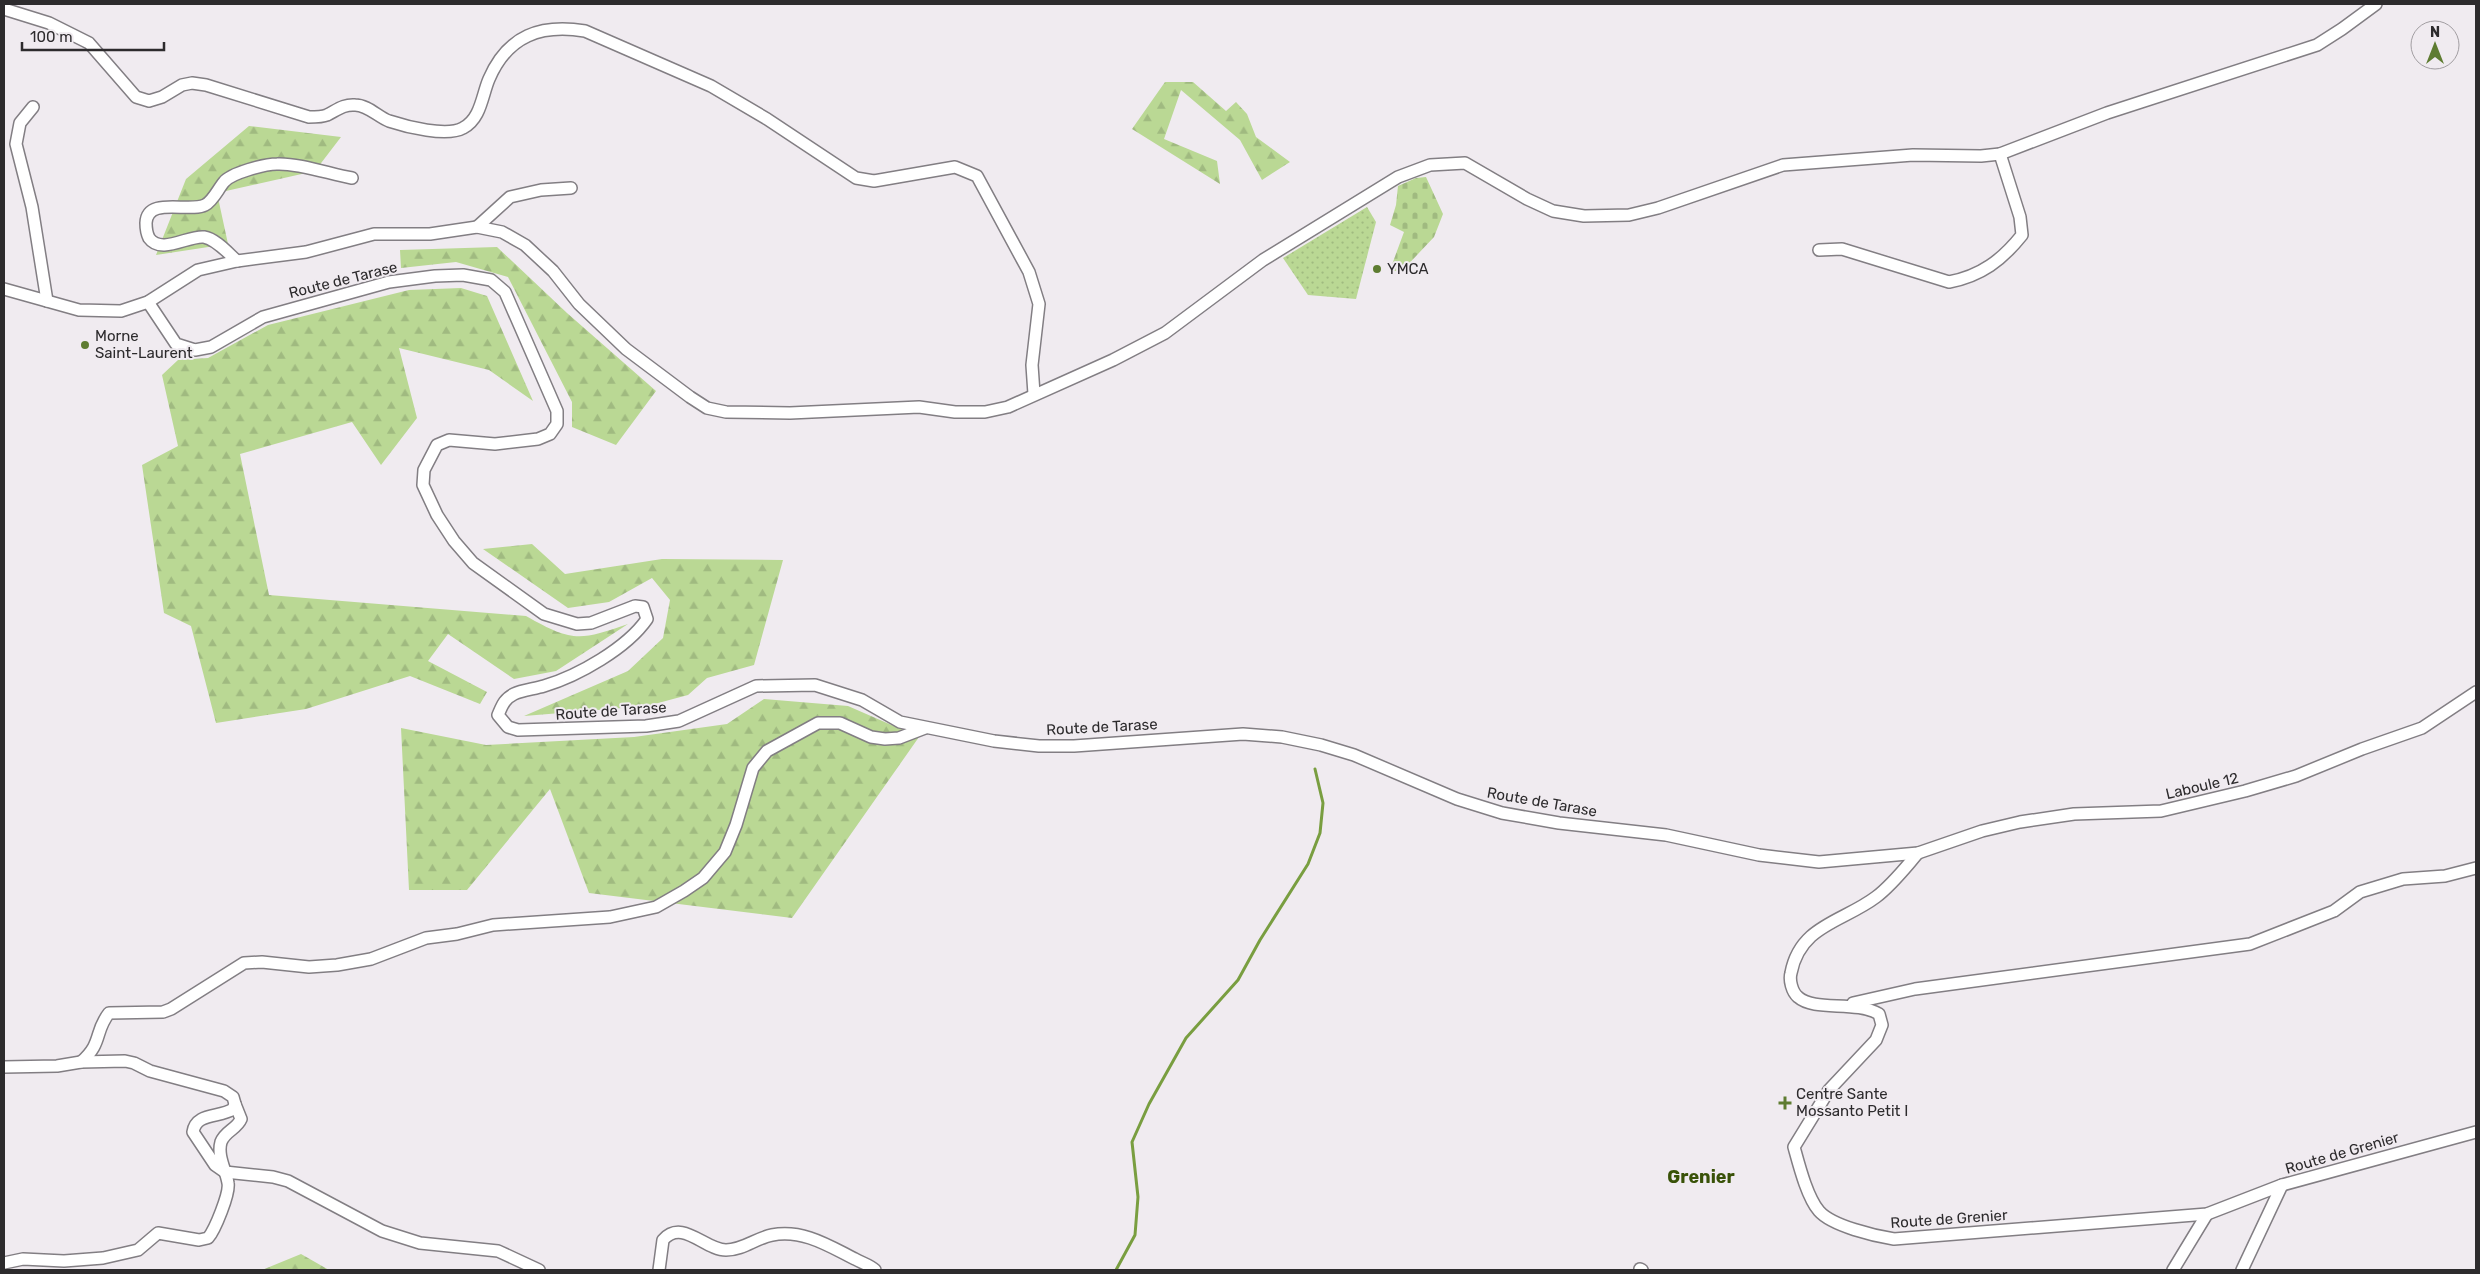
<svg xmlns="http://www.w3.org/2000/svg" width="2480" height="1274" viewBox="0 0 2480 1274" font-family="Rubik,sans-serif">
  <defs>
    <pattern id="grass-dots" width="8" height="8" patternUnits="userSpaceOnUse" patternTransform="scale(1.25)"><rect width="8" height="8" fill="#bad894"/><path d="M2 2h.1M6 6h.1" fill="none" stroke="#a0ba80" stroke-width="1.8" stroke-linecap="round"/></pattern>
    <pattern id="forest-firs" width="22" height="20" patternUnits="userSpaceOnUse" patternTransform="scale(1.25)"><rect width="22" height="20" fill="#bad894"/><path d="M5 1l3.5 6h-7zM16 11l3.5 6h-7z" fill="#a0ba80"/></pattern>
    <pattern id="cemetery-stones" width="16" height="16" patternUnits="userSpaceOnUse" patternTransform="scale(1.25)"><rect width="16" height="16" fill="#bad894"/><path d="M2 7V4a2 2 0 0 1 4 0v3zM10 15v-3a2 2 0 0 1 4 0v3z" fill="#a0ba80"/></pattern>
  </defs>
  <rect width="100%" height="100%" fill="#f0ebf0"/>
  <polygon fill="url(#grass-dots)" points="1367,207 1376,222 1356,299 1308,295 1283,258"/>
  <g fill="url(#forest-firs)">
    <polygon points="1165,82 1193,82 1226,111 1236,102 1247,114 1256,137 1290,162 1262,180 1240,140 1181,90 1164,139 1217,161 1220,184 1132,129"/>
    <polygon points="249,126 341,137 315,171 217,193 228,244 156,255 186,179"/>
    <polygon points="497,247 567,313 656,391 616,445 572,427 572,402 508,277 456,262 401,268 400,250"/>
    <path d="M461 288 487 296 533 401 489 370 399 348 417 418 381 465 352 422 240 454 269 595 526 616C572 642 579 641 628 624L556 671 514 679 448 634 428 661 487 692 480 704 410 676 306 709 216 723 191 626 164 613 142 465 178 446 162 375 178 360 208 358 268 325 409 290Z"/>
    <polygon points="532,544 565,574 662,559 783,560 754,665 707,678 688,695 647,706 524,716 628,671 663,638 670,600 652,578 609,602 568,608 483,549"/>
    <polygon points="764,699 848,706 919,737 792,918 589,893 550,789 467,890 409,890 401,728 486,745 634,737 727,724"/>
    <polygon points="301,1254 329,1270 262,1270"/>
  </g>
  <polygon fill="url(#cemetery-stones)" points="1426,177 1443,214 1434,237 1401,272 1390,270 1404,232 1390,225 1396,205 1398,186 1416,178"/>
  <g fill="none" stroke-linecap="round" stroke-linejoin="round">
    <polyline stroke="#799e40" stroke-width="3" points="1116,1270 1135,1235 1138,1197 1132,1142 1149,1104 1186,1038 1238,980 1260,940 1308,864 1320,833 1323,803 1315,769"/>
    <defs>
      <g id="minor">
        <path d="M4 9 49 23 89 43 136 97 149 101 162 97 182 85 192 83 206 85 309 117C314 117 322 117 327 115 337 110 344 104 355 105 368 105 378 117 389 121 407 127 447 137 463 128 481 119 482 95 489 79 508 35 541 24 585 31L711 86 767 119 856 178 874 181 955 167 977 176 1029 272 1039 304 1032 365 1034 394"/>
        <polyline points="33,107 20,123 16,144 32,207 47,301"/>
        <polyline points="477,227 510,197 541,190 571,188"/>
        <path d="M1819 250 1842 249 1949 282C1981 276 2002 260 2022 235L2020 217 2000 154"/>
        <path d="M237 261C228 253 216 239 204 237 189 235 161 255 149 238 147 234 146 228 146 223 147 196 189 213 205 205 213 201 218 189 224 182 231 173 265 164 277 164 299 163 330 174 352 178"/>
        <polyline points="4,289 79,310 121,311 148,302 198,270 237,261 306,252 374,234 430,234 477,227 502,232 525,245 553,271 579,304 626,349 690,397 707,408 726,412 790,413 919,407 955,412 985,412 1008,407 1113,360 1165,333 1263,260 1398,177 1430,165 1465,163 1527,199 1553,211 1584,216 1629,215 1658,208 1783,165 1913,155 1981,156 2000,154 2107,113 2317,45 2342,29 2376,4"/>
        <path d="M148 302 176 344 195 350 211 347 263 317 389 282 435 276 463 275 491 280 505 292 557 411V424L550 434 538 439 495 444 449 440 437 445 424 470 423 485 437 515 454 541 473 563 544 614 577 624 591 623 635 606 643 607 647 619C627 648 578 676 544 686 534 689 522 690 514 694 504 699 502 706 498 715L508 727 518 730 646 726 679 721 756 686 815 685 862 700 900 722 994 741 1039 746H1074L1243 734 1282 737 1321 745 1354 755 1457 799 1502 813 1559 823 1666 835 1759 855 1819 862 1918 853 1982 831 2020 822 2074 814 2161 811 2245 791 2296 776 2362 749 2422 728 2476 692"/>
        <path d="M1918 853C1905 868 1892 885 1876 897 1843 922 1800 925 1791 973 1789 980 1792 992 1798 997 1815 1012 1855 1000 1879 1014L1882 1025 1876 1040 1829 1090 1794 1147C1799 1165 1807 1197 1819 1211 1832 1226 1875 1236 1894 1239L2207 1214 2282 1185 2476 1132"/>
        <polyline points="1853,1003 1915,989 2250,944 2334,911 2360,892 2403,879 2445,876 2476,868"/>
        <path d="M81 1062C103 1043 94 1032 109 1013L163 1012 171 1009 244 963 262 962 309 967 337 965 371 959 426 938 457 934 493 925 610 917 656 907 684 891 703 878 725 852 736 825 753 768 767 751 818 723H840L871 737 885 739 899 738 925 728"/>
        <path d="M4 1067 57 1066 81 1062 125 1061 134 1063 150 1071 224 1091 233 1097 235 1104 233 1109C220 1118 196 1112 193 1132L215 1165 225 1172 273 1177 288 1181 382 1231 420 1243 498 1251 539 1270"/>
        <path d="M4 1263 23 1259 64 1261 103 1258 138 1250 158 1233 199 1240 208 1238C215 1230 230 1193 228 1183 226 1170 217 1156 221 1142 225 1131 237 1129 241 1119L235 1104"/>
        <polyline points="1640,1269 1642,1270"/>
        <path d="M659 1270 663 1240C682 1218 705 1250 726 1250 743 1250 756 1238 772 1235 803 1229 829 1246 855 1259 862 1263 870 1265 875 1270"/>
        <polyline points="2173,1270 2207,1214"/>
        <polyline points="2242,1270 2282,1185"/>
      </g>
    </defs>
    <use href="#minor" stroke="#827e83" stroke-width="14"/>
    <use href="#minor" stroke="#fff" stroke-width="11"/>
  </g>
  <g fill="#5e7c31" stroke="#f0ebf0" stroke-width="2">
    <circle cx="1377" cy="269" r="5"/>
    <circle cx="85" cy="345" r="5"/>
    <path d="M1782.5 1095.5h5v5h5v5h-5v5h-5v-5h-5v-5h5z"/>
  </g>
  <g text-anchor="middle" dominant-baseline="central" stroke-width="4" stroke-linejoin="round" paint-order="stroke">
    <g font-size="15" fill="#2d2b2d" stroke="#f0ebf0" text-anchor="start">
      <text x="1387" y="269">YMCA</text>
      <text x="95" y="336">Morne<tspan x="95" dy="17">Saint-Laurent</tspan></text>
      <text x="1796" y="1094">Centre Sante<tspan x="1796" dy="17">Mossanto Petit I</tspan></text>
    </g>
    <g font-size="15" fill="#2d2b2d" stroke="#f0ebf0">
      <text transform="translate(343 280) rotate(-14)">Route de Tarase</text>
      <text transform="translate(611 711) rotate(-4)">Route de Tarase</text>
      <text transform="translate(1102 727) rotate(-3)">Route de Tarase</text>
      <text transform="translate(2202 786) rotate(-13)">Laboule 12</text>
      <text transform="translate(1542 802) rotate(10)">Route de Tarase</text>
      <text transform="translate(2342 1153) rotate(-16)">Route de Grenier</text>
      <text transform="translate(1949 1219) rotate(-4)">Route de Grenier</text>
    </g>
    <g font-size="18" font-weight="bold" fill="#395208" stroke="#f0ebf0">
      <text x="1701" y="1177">Grenier</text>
    </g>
  </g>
  <rect width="2480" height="1274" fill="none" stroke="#2d2b2d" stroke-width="10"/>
  <g transform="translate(2435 45)"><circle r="24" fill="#f0ebf0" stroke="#a29ea2"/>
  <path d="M0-4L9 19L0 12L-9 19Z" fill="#5e7c31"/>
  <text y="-8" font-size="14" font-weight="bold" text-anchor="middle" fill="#2d2b2d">N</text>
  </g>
  <path d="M22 42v8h142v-8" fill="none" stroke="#2d2b2d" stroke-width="2.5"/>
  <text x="30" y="42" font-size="15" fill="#2d2b2d" stroke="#f0ebf0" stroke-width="4" paint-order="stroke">100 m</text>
</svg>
